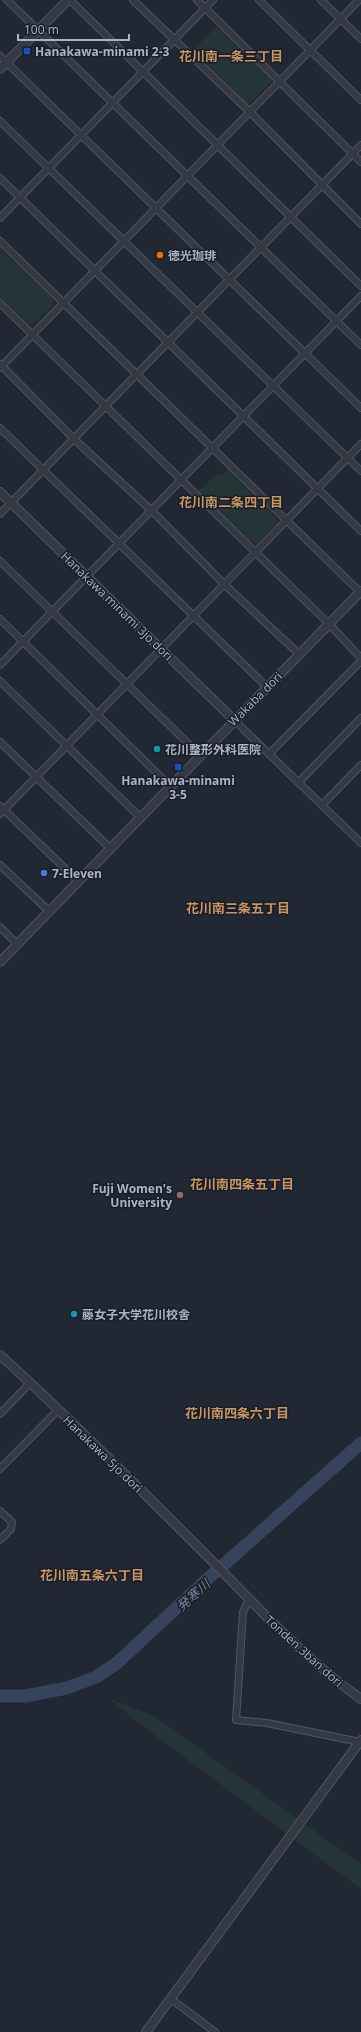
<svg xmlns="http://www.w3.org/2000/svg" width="361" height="2032" viewBox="0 0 361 2032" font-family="'Open Sans','Noto Sans JP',sans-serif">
  <rect width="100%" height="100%" fill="#212733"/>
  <g fill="#253537">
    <polygon points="217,26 271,78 271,82 251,103 247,103 193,50"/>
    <polygon points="0,249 54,300 53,305 33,325 29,325 0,297"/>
    <polygon points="228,470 277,519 277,523 257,544 253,543 198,492 218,473 221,475"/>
    <polygon points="110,1699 153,1715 361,1864 361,1889 141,1725"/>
  </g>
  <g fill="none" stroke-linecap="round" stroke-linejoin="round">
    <polyline stroke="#37435b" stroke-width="13" points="0,1696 25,1696 67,1688 96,1677 117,1663 202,1584 361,1443"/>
    <defs>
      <g id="minor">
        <polyline points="7,0 361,345"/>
        <polyline points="70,0 361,286"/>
        <polyline points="133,0 250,112 361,224"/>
        <polyline points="197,0 361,162"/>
        <polyline points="259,0 361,100"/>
        <polyline points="321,0 361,39"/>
        <polyline points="0,56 361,408"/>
        <polyline points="0,121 361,471"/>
        <polyline points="0,178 361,531"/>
        <polyline points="0,218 213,0"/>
        <polyline points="0,241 360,592"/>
        <polyline points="0,303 329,624 361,658"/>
        <polyline points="0,364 74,439 151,510 224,584 299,654"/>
        <polyline points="0,368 359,0"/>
        <polyline points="0,428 267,687"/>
        <polyline points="0,514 361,145"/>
        <polyline points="0,561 200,755"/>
        <polyline points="0,619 170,786"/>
        <polyline points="0,665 361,296"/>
        <polyline points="0,681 140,817"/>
        <polyline points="234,720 361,843"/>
        <polyline points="0,742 110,848"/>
        <polyline points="269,754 361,661"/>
        <polyline points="299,782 361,718"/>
        <polyline points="322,805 361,765"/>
        <polyline points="0,806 78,881"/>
        <polyline points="0,814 361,444"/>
        <polyline points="0,865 49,911"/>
        <polyline points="0,927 17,944"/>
        <polyline points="0,1414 30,1383"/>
        <polyline points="0,1469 58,1410"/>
        <polyline points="0,1511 12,1522 11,1529 0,1540"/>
        <polyline points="249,1600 243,1612 236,1720 267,1723 360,1742"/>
        <polyline points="171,1999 215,2032"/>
      </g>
      <g id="tertiary">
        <polyline points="0,69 68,0"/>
        <polyline points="0,492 234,720"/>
        <polyline points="0,962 361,591"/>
        <path d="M0 1355C70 1419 137 1486 204 1553 255 1604 302 1657 361 1699"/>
        <polyline points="146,2032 361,1740"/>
      </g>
    </defs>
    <use href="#minor" stroke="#515662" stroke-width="8"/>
    <use href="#tertiary" stroke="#515662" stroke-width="10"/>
    <use href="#minor" stroke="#343944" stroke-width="6"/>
    <use href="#tertiary" stroke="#343944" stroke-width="8"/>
  </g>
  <g fill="#1a4fb4" stroke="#191e28" stroke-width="1.5">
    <rect x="23" y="47" width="8" height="8" rx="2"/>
    <rect x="174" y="763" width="8" height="8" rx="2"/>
  </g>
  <circle fill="#e8710a" stroke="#191e28" stroke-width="1.5" cx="160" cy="255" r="4"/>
  <g fill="#0f9aa8" stroke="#191e28" stroke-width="1.5">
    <circle cx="157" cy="749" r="4"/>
    <circle cx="74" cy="1314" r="4"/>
  </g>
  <circle fill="#3f7fe0" stroke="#191e28" stroke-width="1.5" cx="44" cy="873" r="4"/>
  <circle fill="#8d6e63" stroke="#191e28" stroke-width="1.5" cx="180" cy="1195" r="4"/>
  <g text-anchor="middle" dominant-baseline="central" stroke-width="3" stroke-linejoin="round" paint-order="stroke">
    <g font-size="12" font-weight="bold" fill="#aeb3c1" stroke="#191e28" text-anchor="start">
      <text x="35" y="51">Hanakawa-minami 2-3</text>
      <text x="168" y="255">徳光珈琲</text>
      <text x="165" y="749">花川整形外科医院</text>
      <text x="178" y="780" text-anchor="middle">Hanakawa-minami<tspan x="178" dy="14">3-5</tspan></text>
      <text x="52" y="873">7-Eleven</text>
      <text x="172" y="1188" text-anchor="end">Fuji Women's<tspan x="172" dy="14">University</tspan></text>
      <text x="82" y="1314">藤女子大学花川校舎</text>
    </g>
    <g font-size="12" fill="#aeb3c1" stroke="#191e28">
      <text transform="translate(117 606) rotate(44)">Hanakawa minami 3jo dori</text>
      <text transform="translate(255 699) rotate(-45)">Wakaba dori</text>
      <text transform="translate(103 1454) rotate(44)">Hanakawa 5jo dori</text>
      <text transform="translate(304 1651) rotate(42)">Tonden 3ban dori</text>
    </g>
    <g font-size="13" font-weight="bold" fill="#c79662" stroke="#191e28">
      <text x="231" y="56">花川南一条三丁目</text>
      <text x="231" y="502">花川南二条四丁目</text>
      <text x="238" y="908">花川南三条五丁目</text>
      <text x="242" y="1184">花川南四条五丁目</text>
      <text x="237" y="1413">花川南四条六丁目</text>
      <text x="92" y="1575">花川南五条六丁目</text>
    </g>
    <g font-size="13" font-style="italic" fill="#7888a7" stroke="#191e28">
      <text transform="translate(193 1595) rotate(-42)">発寒川</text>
    </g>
  </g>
  <path d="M18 34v6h111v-6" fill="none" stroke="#aeb3c1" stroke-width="2"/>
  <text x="24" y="34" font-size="12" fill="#aeb3c1" stroke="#191e28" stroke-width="3" paint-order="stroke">100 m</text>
</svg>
